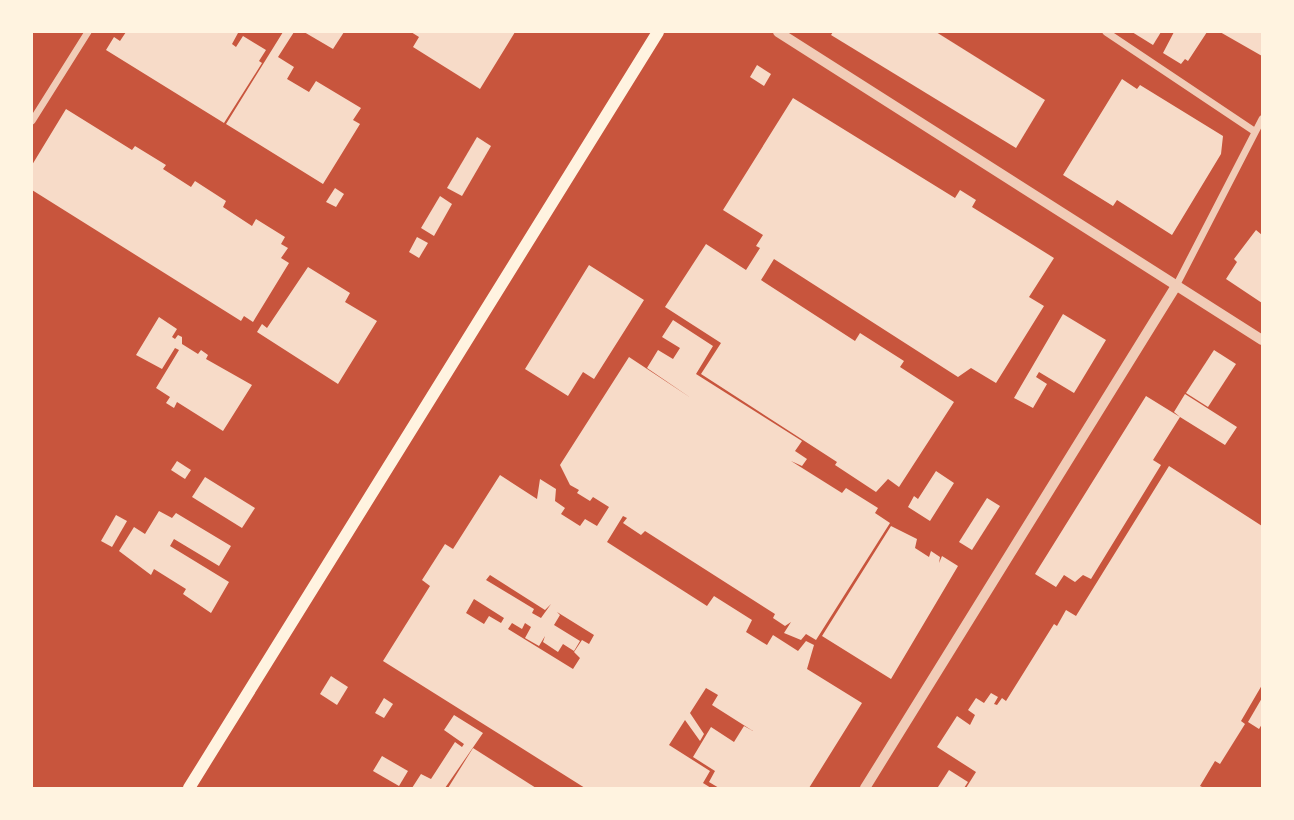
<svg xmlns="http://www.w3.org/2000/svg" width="1294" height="820" viewBox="0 0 1294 820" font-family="'DM Sans',sans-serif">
  <rect width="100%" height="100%" fill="#c8553d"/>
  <g fill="#f7dbc8" fill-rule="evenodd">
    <polygon points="126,32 235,32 238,33 232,44 236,47 243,36 266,50 259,61 262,63 224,123 106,50 114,37 120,41"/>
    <polygon points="283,32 294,32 278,57 294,67 287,79 309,92 316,81 361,108 353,120 360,124 323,184 226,124"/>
    <polygon points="304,32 344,32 333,49"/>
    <polygon points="411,32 515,32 480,89 413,47 419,37"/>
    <polygon points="833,32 936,32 1045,100 1016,148 831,35"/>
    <polygon points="1132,32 1161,32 1153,45"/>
    <polygon points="1174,32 1207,32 1188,61 1185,59 1181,64 1163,53"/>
    <polygon points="1220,32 1262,32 1262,56"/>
    <polygon points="757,65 771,74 764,86 750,77"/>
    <polygon points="1122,79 1137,89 1140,85 1223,136 1221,154 1172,235 1117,200 1113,206 1063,175"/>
    <polygon points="793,98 955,198 960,190 976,200 972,207 1054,258 1029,297 1044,306 996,383 971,368 958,377 774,259 761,280 855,341 860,333 904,361 900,367 954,402 899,487 888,479 876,492 835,465 837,462 701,374 721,343 665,307 706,244 746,270 760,248 756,246 763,235 723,210"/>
    <polygon points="66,109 132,150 135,146 166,165 163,169 191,187 195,181 226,201 223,207 252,226 256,219 285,237 281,244 288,248 281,258 289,263 253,322 244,316 241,321 32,190 32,165"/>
    <polygon points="477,137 491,146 462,196 447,188"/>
    <polygon points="335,188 344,194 336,207 326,202"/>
    <polygon points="440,196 452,204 434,236 421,228"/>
    <polygon points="1256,230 1262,235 1262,303 1226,279 1237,262 1234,259"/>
    <polygon points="417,237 428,243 419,258 409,252"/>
    <polygon points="589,265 644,300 594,379 583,372 568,396 525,369"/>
    <polygon points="308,267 350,293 345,302 377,321 338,384 257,332 262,324 267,328"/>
    <polygon points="1063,314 1106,340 1074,393 1039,372 1036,377 1047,384 1033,408 1014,398"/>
    <polygon points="159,317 177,329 172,337 175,339 178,335 182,337 182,344 198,354 201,350 208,355 206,359 252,385 223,431 177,402 174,408 166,403 170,397 156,388 179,350 175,348 162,369 136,355"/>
    <path d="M673 320 713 346 696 374 802 441 795 451 807 459 802 466 791 461 842 493 846 488 878 508 875 513 890 523 816 640 806 634 801 640 784 633 791 622 785 626 773 618 775 614 645 531 641 535 623 523 627 518 623 516 607 542 707 606 714 596 752 620 746 632 767 645 773 635 798 651 806 641 814 645 807 669 862 703 809 788H719L709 782 715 771 693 757 711 727 734 742 744 726 753 731 712 705 718 695 706 688 690 713 704 734 700 741 685 720 669 745 710 771 703 783 711 788H585L383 661 430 586 422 580 445 544 453 549 500 475 537 499 540 479 556 489 555 501 565 508 561 514 580 526 585 519 597 526 609 507 593 497 590 501 577 493 579 490 570 485 560 465 629 357 691 398 647 368 658 350 673 359 680 348 662 337ZM490 575 545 610 551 604 541 618 532 613 534 609 486 580ZM474 599 504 618 501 623 489 616 484 624 466 613ZM557 612 594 635 589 644 582 640 574 652 580 658 573 669 508 629 512 623 522 629 525 623 531 627 525 638 539 646 545 636 543 642 558 652 563 644 574 651 580 641 554 625 560 615Z"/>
    <polygon points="1214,350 1236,364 1208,407 1186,393"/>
    <polygon points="1185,394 1237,427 1225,445 1180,417 1153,460 1161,465 1091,579 1083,575 1075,582 1064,575 1056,587 1035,574 1146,396 1180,417 1174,412"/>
    <polygon points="177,461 191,470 185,479 171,470"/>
    <polygon points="1169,466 1262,526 1262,685 1241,721 1245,724 1220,764 1215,761 1200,786 1204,788 966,788 976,772 937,747 957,716 970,725 975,715 968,710 976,698 984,703 991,693 998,697 994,704 997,705 1002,698 1006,701 1054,624 1057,626 1066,610 1076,616"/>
    <polygon points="936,471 954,483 930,521 908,507 914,496 918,499"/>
    <polygon points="205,477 255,508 242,528 192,497"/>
    <polygon points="987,498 1000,506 972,550 959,542"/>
    <polygon points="159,511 172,518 176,513 231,546 219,566 174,539 170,546 229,582 211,613 183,594 186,589 154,569 151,575 119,551 134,527 145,534"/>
    <polygon points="116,515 127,521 112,547 101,541"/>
    <polygon points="891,526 917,539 915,548 929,557 931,551 940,557 939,563 942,556 958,566 891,679 822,636"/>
    <polygon points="331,676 348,687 337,705 320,694"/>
    <polygon points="384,698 393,704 384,718 375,713"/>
    <polygon points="1262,698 1262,724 1259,729 1248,722"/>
    <polygon points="454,715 483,733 445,788 412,788 421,774 431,779 455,742 462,747 464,744 444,730"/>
    <polygon points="473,748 514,774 536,788 448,788"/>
    <polygon points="382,756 408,771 399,786 373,771"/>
    <polygon points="949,770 968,782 964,788 938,787"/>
  </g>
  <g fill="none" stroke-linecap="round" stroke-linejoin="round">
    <g stroke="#f1ccb7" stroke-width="7">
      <polyline points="1106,32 1254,131"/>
      <polyline points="32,121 88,32"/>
      <polyline points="1176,286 1262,119"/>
    </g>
    <g stroke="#f1ccb7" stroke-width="10">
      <polyline points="778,32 1262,340"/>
      <polyline points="865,788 1176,286"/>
    </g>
    <polyline stroke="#fff3e0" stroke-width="12" points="189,788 658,32"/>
  </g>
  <rect width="1294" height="820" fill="none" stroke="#fff3e0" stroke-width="66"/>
</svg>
